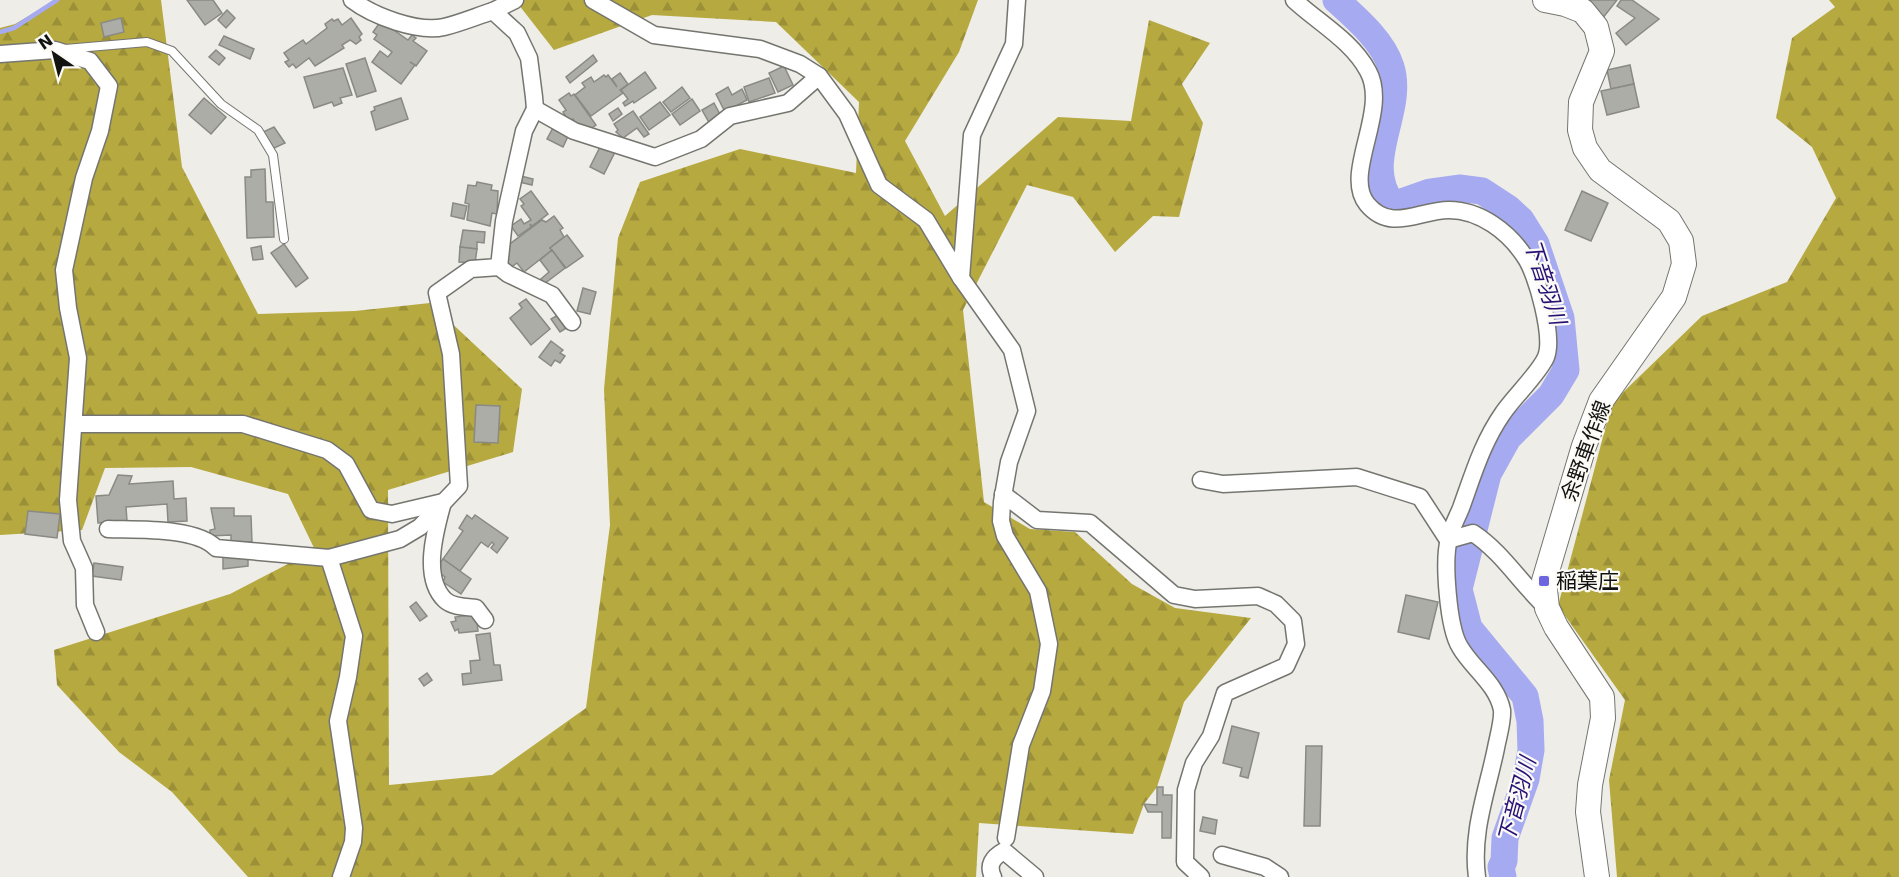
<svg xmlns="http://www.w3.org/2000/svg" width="1899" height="877" viewBox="0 0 1899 877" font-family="'DejaVu Sans','Noto Sans JP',sans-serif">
  <defs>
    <pattern id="forest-firs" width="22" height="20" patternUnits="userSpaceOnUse" patternTransform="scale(1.5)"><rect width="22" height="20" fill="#b6a940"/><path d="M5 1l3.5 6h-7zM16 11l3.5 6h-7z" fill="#9b9037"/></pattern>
  </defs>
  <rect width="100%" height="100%" fill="#eeede7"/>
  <g fill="url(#forest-firs)">
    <polygon points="56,0 161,0 182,167 258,314 355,311 430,303 522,389 513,452 388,490 389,785 492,775 586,708 610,525 604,389 618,238 640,182 740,149 856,173 859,102 776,22 652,15 554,50 515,0 978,0 959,52 905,141 945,216 1058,117 1131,121 1149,20 1210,43 1182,84 1203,123 1179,217 1153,216 1115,252 1073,197 1027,185 963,310 984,502 1030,529 1075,532 1132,584 1175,608 1251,618 1184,702 1157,787 1144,804 1133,834 979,823 976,877 248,877 172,792 119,752 57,685 54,650 230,594 315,550 288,494 191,467 105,468 82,530 0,535 0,28 15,24"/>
    <polygon points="1829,0 1899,0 1899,877 1617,877 1609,780 1625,700 1558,606 1612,403 1702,316 1787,282 1836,198 1812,147 1776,118 1792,38 1835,7"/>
  </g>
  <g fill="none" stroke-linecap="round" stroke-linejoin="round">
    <polyline stroke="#a6aaf0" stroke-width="4.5" points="0,32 14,28 57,0"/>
    <path stroke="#a6aaf0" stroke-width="27" d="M1336 0C1356 18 1383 41 1391 67 1405 113 1359 162 1393 205L1430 192 1459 188 1482 191 1508 208 1521 220 1536 244 1561 318 1566 370 1551 395 1508 438 1488 474 1459 589 1469 628 1525 696 1530 721 1531 750 1526 779 1505 838 1504 861 1501 867 1503 877"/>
  </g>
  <g fill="#adada7" stroke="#8a8a85" stroke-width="1.5">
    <polygon points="187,0 213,0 222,13 205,25"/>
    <polygon points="1591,0 1617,0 1602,19 1586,6"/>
    <polygon points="1621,0 1632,0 1659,19 1626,45 1616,33 1635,18 1617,6"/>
    <polygon points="227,10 235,18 226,28 218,20"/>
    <polygon points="121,18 124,32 104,37 101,23"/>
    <polygon points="351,18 362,34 359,37 361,40 356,44 350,40 342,45 344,48 315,66 309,58 296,68 293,64 289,67 285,62 289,60 284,53 303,40 306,44 327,28 325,24 332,19 334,21 338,19 342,25"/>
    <polygon points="381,21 408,40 412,35 416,38 413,41 427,51 416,66 410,62 415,65 401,84 372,62 380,51 388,57 392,52 374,39 377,35 373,32"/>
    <polygon points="224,36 254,49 250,59 219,45"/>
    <polygon points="216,50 225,58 219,65 209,57"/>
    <polygon points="593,55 597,61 570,83 566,77"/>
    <polygon points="365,58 376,91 357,97 346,64"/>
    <polygon points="1630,65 1634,84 1611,89 1607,70"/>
    <polygon points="784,66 793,85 778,92 769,73"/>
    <polygon points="343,68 352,95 340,98 342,103 334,106 332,102 314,108 304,77"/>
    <polygon points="645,72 656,88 634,103 633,101 625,106 623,103 628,99 621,90"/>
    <polygon points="620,73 628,84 620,90 623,93 591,116 575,95 585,87 582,83 591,77 594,82 604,75 606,77 608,75 617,87 612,79"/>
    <polygon points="769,78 775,93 749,102 744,87"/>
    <polygon points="1634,84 1639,107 1607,115 1601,91"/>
    <polygon points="682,87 690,98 671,112 663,102"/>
    <polygon points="728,87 732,95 742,89 747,100 725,112 716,94"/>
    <polygon points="569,93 571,96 574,94 596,125 583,134 573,119 569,122 563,112 566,110 559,100"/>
    <polygon points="204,98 226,117 211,134 189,115"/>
    <polygon points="401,98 408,119 376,130 371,112 375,110 374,107"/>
    <polygon points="692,99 700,111 680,125 672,114"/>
    <polygon points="660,102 670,115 649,130 640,117"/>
    <polygon points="714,103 723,120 711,126 702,110"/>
    <polygon points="618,108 622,114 613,121 609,114"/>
    <polygon points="633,111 649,134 644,137 637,128 623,138 616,132 618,130 614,124"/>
    <polygon points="554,126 569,134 563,147 547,139"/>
    <polygon points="274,127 285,143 272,149 263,132"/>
    <polygon points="601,145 615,152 604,174 590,167"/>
    <polygon points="265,169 266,202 273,202 274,237 247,238 245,177 251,177 251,170"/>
    <polygon points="521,176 533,179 532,185 519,182"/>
    <polygon points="477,182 492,185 491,190 498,191 497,214 492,213 490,226 467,220 469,204 465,203 468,185 476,186"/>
    <polygon points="531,191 548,214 532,226 530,224 531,227 518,236 511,226 521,219 524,224 531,220 521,206 524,204 520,199"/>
    <polygon points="1582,191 1608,203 1591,241 1565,230"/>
    <polygon points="453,203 467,206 464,219 451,216"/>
    <polygon points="554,216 563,228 560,230 564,237 550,248 552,250 524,272 517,263 510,268 503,259 507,246 542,220 546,222"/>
    <polygon points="463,230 485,232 484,243 477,242 477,249 460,247"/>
    <polygon points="567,235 583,256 566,268 550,248"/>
    <polygon points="284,244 308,278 296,287 271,253"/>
    <polygon points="261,246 263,259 253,260 251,248"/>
    <polygon points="460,247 477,249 475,263 459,262"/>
    <polygon points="552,250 565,268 544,284 541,279 549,272 540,260"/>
    <polygon points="583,288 596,292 590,314 577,311"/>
    <polygon points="526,299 550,329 531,345 510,318 522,308 519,304"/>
    <polygon points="560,314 568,327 560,332 551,319"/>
    <polygon points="551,341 563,350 560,353 565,356 560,363 555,360 551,366 539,357"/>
    <polygon points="476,405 500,406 498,443 474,442"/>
    <polygon points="118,475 132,476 129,484 173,481 174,499 186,498 187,521 168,522 167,504 126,507 127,521 98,523 96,496 109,495"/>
    <polygon points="211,508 234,508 234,516 251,516 252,542 231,542 231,535 210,536 210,530 215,529"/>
    <polygon points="28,511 60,514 57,538 25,534"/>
    <polygon points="467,515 472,519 475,515 508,538 497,553 491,548 494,544 492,542 488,547 481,542 460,571 443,559 463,531 459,528"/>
    <polygon points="223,554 248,556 248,566 223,569"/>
    <polygon points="443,559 471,579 461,594 443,582 445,577 435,570"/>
    <polygon points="94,563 123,567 121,580 92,576"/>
    <polygon points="1406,595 1438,602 1429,639 1398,632"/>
    <polygon points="416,602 427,616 420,621 410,607"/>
    <polygon points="476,614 478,631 459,633 458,629 455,631 451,622 456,621 455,617"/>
    <polygon points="490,633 494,665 500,665 502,680 463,685 462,674 471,673 470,661 480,660 476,635"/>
    <polygon points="427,673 432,680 424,686 419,679"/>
    <polygon points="1232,726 1259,733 1248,778 1240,776 1242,768 1223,763"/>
    <polygon points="1306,746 1322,746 1320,826 1304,826"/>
    <polygon points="1157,787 1163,787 1163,795 1172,795 1171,838 1162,838 1162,812 1148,812 1144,804 1157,805"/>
    <polygon points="1203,817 1217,820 1215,834 1200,831"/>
  </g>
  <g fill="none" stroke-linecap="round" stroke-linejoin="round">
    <defs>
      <polyline id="lane" points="65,49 147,42 172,51 221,104 258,130 273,155 284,239"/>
      <g id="street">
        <polyline points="593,0 654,35 760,49 800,64 819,76"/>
        <path d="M1294 0C1319 23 1352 41 1368 71 1390 111 1342 173 1367 204 1391 233 1419 210 1449 210 1480 210 1509 232 1525 257 1537 274 1554 337 1546 357 1540 372 1513 398 1503 413 1482 443 1473 475 1461 508 1457 518 1451 528 1449 539 1443 560 1448 628 1460 647 1472 668 1497 684 1502 710 1503 721 1498 737 1496 748 1487 792 1471 832 1477 877"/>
        <polyline points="493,11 515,0"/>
        <polyline points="0,54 55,50 90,61 109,86 100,131 84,178 64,270 68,308 78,358 68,500 72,541 84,568 85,605 96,632"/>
        <polyline points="535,109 574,131 655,157 701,139 730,116 788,103 819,76 847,114 879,185 926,220 961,278 1012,350 1027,411 1009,462 1002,502 1001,521 1005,536 1038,591 1049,644 1042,691 1021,745 1006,838"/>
        <polyline points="499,267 508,274 552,295 572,322"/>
        <polyline points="961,278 972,135 1014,44 1017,0"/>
        <path d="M75 424H243L327 450 346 464 371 510 392 514 443 502C436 528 421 577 445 600 452 607 467 607 476 608L485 620"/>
        <polyline points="1201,480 1223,484 1357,477 1420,497 1448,540"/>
        <polyline points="1003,494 1037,520 1090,523 1174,595 1195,599 1258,596 1276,604 1293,621 1296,644 1286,666 1225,693 1211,736 1194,763 1186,790 1185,862 1201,877"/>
        <path d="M108 529C137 530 196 527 216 548L329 558 400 539 420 527 459 486 451 354 437 293 471 269 499 267 504 221 524 131 535 109 534 97 529 58 517 33 493 11C477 16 461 23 444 27 418 33 373 16 352 0"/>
        <path d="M1448 540 1473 533C1502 552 1521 584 1547 608"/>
        <polyline points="329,558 354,636 348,677 338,721 354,828 353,842 341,877"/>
        <polyline points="1222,855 1265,867 1280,877"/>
        <path d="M993 877C987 865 993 857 1004 851L1035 877"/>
      </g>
      <polyline id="secondary" points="1545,0 1565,4 1583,11 1596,27 1602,51 1581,102 1580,130 1585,148 1600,170 1669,221 1681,241 1684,264 1674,297 1601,401 1584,446 1544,581 1547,608 1556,627 1602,697 1603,718 1590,785 1588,812 1597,877"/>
    </defs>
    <use href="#lane" stroke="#757570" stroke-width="10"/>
    <use href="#street" stroke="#757570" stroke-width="19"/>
    <use href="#secondary" stroke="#757570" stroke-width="26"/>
    <use href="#lane" stroke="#fff" stroke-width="8"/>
    <use href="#street" stroke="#fff" stroke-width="16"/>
    <use href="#secondary" stroke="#fff" stroke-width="24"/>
  </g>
  <rect fill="#6c66e0" stroke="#fbfaf5" stroke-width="2" x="1538" y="575" width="12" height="12" rx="3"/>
  <g text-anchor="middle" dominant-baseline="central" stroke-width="4.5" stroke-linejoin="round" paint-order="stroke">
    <g font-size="21" fill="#121210" stroke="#fbfaf5">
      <text transform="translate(1586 451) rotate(-70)">余野車作線</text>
    </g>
    <g font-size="21" fill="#121210" stroke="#fbfaf5" text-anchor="start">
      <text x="1556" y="581">稲葉庄</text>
    </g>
    <g font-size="22" font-style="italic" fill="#271176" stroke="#fbfaf5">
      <text transform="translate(1545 282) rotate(72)">下音羽川</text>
      <text transform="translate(1517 800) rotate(-75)">下音羽川</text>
    </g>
  </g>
  <g transform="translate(54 54) rotate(325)" stroke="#fbfaf5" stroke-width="4.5" paint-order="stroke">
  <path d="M0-4.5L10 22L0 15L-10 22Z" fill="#121210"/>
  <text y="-9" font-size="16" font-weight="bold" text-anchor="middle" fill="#121210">N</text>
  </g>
</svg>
